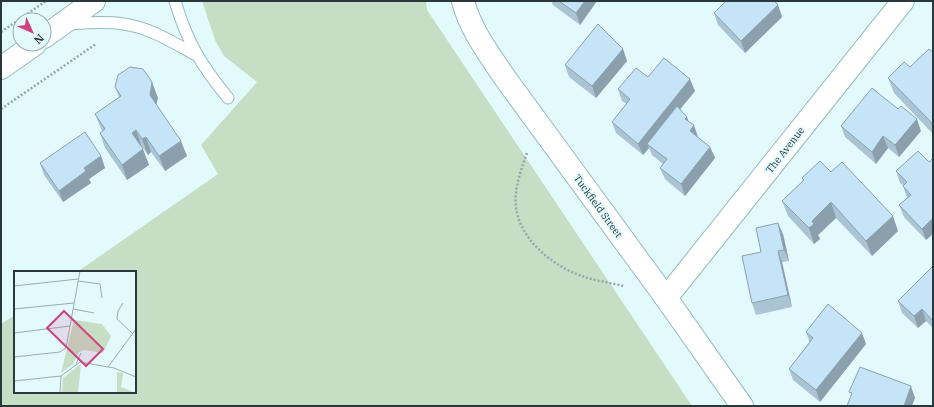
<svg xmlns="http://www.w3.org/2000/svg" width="934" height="407" viewBox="0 0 934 407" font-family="'IBM Plex Serif',serif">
  <rect width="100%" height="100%" fill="#e3fafd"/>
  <polygon fill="#c6dec4" points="202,1 426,1 427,10 692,406 1,406 1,324 15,315 15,392 135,392 135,272 77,272 218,174 201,145 257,82 224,56 215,40"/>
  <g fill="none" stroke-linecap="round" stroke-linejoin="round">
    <defs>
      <g id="lane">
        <path d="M175 1C187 42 201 65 228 98"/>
        <path d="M68 24C86 23 105 21 123 24 149 27 174 43 196 55"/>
      </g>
      <polyline id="street" points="666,298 903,1"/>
      <g id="secondary">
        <path d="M463 1C470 29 489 54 505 78L666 298 742 406"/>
        <polyline points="44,37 94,1"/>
        <polyline points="1,68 35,44"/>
      </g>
    </defs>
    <use href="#lane" stroke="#95babf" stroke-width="13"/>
    <use href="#street" stroke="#95babf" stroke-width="24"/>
    <use href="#secondary" stroke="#95babf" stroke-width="24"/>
    <g stroke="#94a8aa" stroke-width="2.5" stroke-dasharray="2 2" stroke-linecap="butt">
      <polyline points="1,32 46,1"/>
      <polyline points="1,109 96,44"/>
      <path d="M527 153C521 170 514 188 516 206 519 240 555 268 585 277 597 281 611 283 624 286"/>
    </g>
    <use href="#lane" stroke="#fff" stroke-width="11"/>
    <use href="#street" stroke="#fff" stroke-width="22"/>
    <use href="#secondary" stroke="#fff" stroke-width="22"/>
  </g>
  <g fill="#aac4d4">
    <polygon points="551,1 597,1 580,25 553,5"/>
    <polygon points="778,5 782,17 745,53 718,25 714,13"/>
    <polygon points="623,49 627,61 596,98 569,77 565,65"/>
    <polygon points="933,52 933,134 894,93 888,78 910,67"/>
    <polygon points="648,77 695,91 680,109 689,122 698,137 710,147 715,158 685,196 665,179 660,168 663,164 652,155 649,148 643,155 616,133 612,122 627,104 622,101 618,89"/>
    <polygon points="115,87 158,98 156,105 187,156 165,171 151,152 148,155 141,145 141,146 149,165 127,180 105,148 100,133 102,131 95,114 119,97"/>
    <polygon points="841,126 921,131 899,157 888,148 876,164 845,137"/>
    <polygon points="101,156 105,168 89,179 91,183 63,202 44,175 40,163"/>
    <polygon points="933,159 933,234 926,240 904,217 899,205 907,198 903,186 904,186 900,183 896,171 929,162"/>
    <polygon points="831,172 898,231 872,256 836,218 818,235 820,239 814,244 788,216 782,201 803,181 802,178"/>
    <polygon points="783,234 789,261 782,262 792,307 756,315 752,303 761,252"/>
    <polygon points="933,268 933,328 926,321 918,328 902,313 898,301"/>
    <polygon points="806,332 866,344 820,402 793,380 789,369 810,343"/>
  </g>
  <g fill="#8ba0ad">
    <polygon points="585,1 597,1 580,25 576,13"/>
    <polygon points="778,5 782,17 745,53 741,41"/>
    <polygon points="623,49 627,61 596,98 592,86"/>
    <polygon points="690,79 695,91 650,146 647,144 649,148 643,155 638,144"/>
    <polygon points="152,82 158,98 155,110 150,95"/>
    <polygon points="687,117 691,128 685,119"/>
    <polygon points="917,119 921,131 899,157 895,145"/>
    <polygon points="694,125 698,137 690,131"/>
    <polygon points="136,130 141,145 138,148 132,133"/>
    <polygon points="883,136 888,148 876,164 872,152"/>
    <polygon points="146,137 151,152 148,155 142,139"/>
    <polygon points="181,141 187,156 165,171 159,156"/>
    <polygon points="710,147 715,158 685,196 681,184"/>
    <polygon points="143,149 149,165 127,180 122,165"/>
    <polygon points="101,156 105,168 89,179 91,183 63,202 59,191 84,168"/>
    <polygon points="831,202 836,218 818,235 820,239 814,244 809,228 812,221"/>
    <polygon points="893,216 898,231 872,256 866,241"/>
    <polygon points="933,218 933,234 926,240 922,229"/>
    <polygon points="778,223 783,234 789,261 784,250"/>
    <polygon points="778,251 782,262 792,307 788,295"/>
    <polygon points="922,309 926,321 918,328 914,316"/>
    <polygon points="862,333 866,344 820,402 816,390"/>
    <polygon points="911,386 915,398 912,406 904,406"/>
  </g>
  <g fill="#c6e4f7" stroke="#8ba0ad">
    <polygon points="559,1 585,1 576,13"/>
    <polygon points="726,1 774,1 778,5 741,41 714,13"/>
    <polygon points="598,24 623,49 592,86 565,65"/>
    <polygon points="929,49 933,52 933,124 888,78 904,62 910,67"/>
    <polygon points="664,58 690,79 638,144 612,122 630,99 618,89 636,68 648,77"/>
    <polygon points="130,67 143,69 152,82 150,95 181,141 159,156 146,137 142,139 136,130 132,133 143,149 122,165 100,133 105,129 95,114 121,96 115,87 118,75"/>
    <polygon points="872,88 898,109 901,106 917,119 895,145 883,136 872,152 841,126"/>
    <polygon points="677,106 687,117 685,119 694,125 690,131 710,147 681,184 660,168 667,159 647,144"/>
    <polygon points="85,132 101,156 84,168 86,171 59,191 40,163"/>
    <polygon points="918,151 929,162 932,159 933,159 933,218 922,229 899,205 911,195 903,186 907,182 896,171"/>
    <polygon points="820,161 831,172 842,162 893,216 866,241 831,202 812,221 814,224 809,228 782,201 804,180 802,178"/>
    <polygon points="778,223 784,250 778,251 788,295 752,303 742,256 761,252 756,228"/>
    <polygon points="932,267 933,268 933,321 922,309 914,316 898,301"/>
    <polygon points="828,304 862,333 816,390 789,369 813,338 806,332"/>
    <polygon points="860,367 911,386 904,406 847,406 852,393 849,392"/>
  </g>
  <g text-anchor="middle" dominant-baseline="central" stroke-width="4" stroke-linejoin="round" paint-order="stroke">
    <g font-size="10" fill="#29383a" stroke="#e3fafd">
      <text transform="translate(785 150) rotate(-52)">The Avenue</text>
      <text transform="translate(598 206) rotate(54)">Tuckfield Street</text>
    </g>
  </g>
  <g transform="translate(14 271)">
    <rect width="122" height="122" fill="#e3fafd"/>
    <path d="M60 49 88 53 97 65 89 82 70 79 65 81 59 93 47 102ZM67 93 64 122H48L49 107ZM103 101 109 102 107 116 122 122H99L103 121Z" fill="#c6dec4"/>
    <path fill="none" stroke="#99acaf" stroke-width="1" d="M64 10 86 13 88 27M0 15 64 8M109 32 104 40 103 48 118 62M0 38 60 32M60 38 80 42M0 62 56 55M0 86 46 81 52 77 66 0M62 93 67 82M94 96 122 58M0 110 47 105 66 91 100 97 122 106M46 122 47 105"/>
    <path fill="#ce447d" fill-opacity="0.15" stroke="#ce447d" stroke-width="2" d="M50 40 89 78 72 95 33 57Z"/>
    <rect width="122" height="122" fill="none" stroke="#29383a" stroke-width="2"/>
  </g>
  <rect width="934" height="407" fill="none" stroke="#29383a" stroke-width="4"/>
  <g transform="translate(32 32) rotate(135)"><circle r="19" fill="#e3fafd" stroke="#99acaf"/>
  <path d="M0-3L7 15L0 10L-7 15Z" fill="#ce447d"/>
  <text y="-6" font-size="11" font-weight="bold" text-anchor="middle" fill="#29383a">N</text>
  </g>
</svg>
